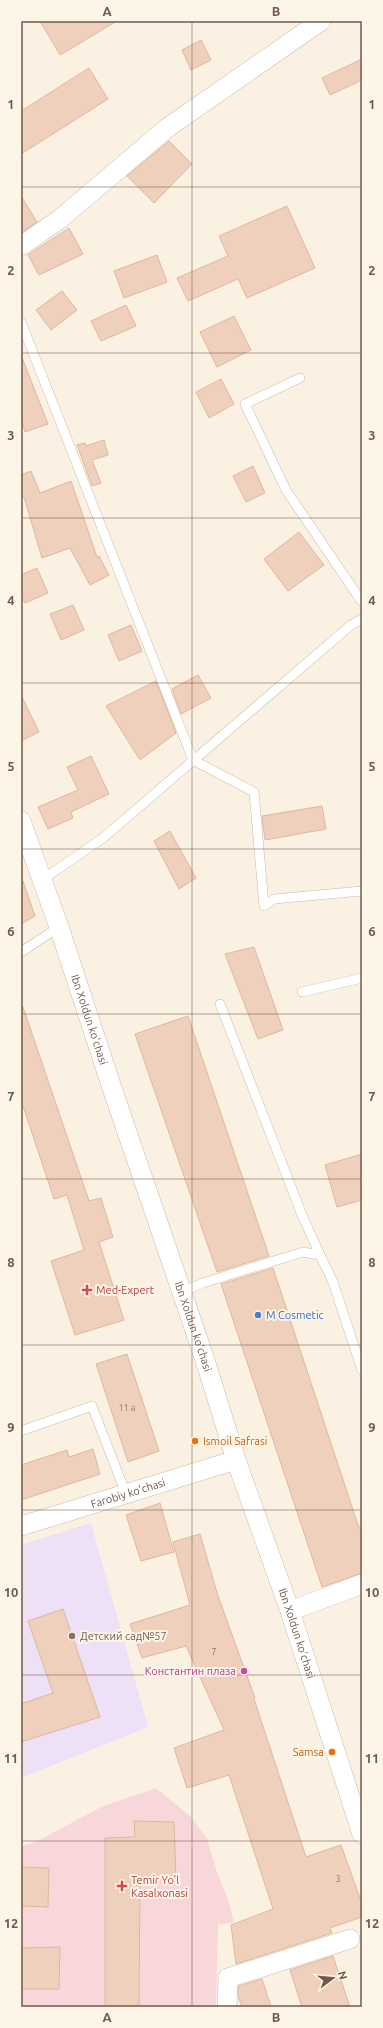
<svg xmlns="http://www.w3.org/2000/svg" width="383" height="2028" viewBox="0 0 383 2028" font-family="Ubuntu,sans-serif">
  <rect width="100%" height="100%" fill="#fbf1e3"/>
  <polygon fill="#eee0f7" points="91,1523 148,1727 21,1778 21,1545"/>
  <polygon fill="#f8d7db" points="156,1788 191,1817 207,1839 217,1872 228,1899 234,1923 218,1924 216,2007 21,2007 21,1846 36,1842 101,1807"/>
  <g fill="#efd0bc" stroke="#e1b69e">
    <polygon points="40,21 117,21 60,55"/>
    <polygon points="201,40 211,60 191,70 182,50"/>
    <polygon points="362,59 362,80 330,95 322,78"/>
    <polygon points="89,68 108,99 21,154 21,111"/>
    <polygon points="169,141 192,164 154,203 127,176"/>
    <polygon points="21,196 37,222 21,233"/>
    <polygon points="287,206 315,268 247,298 238,279 188,301 177,278 228,256 219,236"/>
    <polygon points="69,228 83,254 39,275 28,255"/>
    <polygon points="157,255 167,282 124,298 114,271"/>
    <polygon points="62,291 77,310 51,330 36,310"/>
    <polygon points="126,305 136,326 101,341 91,321"/>
    <polygon points="234,316 251,350 217,367 200,332"/>
    <polygon points="21,355 48,424 25,432 21,419"/>
    <polygon points="221,379 234,404 209,418 196,392"/>
    <polygon points="104,440 108,455 92,460 101,483 92,486 77,445 85,443 86,446"/>
    <polygon points="253,466 265,493 246,502 233,476"/>
    <polygon points="31,471 40,493 71,481 97,557 99,556 109,575 90,585 70,548 42,558 24,497 21,498 21,475"/>
    <polygon points="299,532 324,565 288,591 264,559"/>
    <polygon points="37,568 48,593 25,603 21,595 21,575"/>
    <polygon points="73,605 84,630 61,640 50,614"/>
    <polygon points="131,625 142,651 119,661 108,635"/>
    <polygon points="198,675 211,698 181,714 172,689"/>
    <polygon points="156,681 176,733 140,760 106,706"/>
    <polygon points="21,695 39,732 21,741"/>
    <polygon points="91,756 109,794 71,812 73,818 48,829 38,807 78,790 67,767"/>
    <polygon points="322,806 326,829 265,840 262,816"/>
    <polygon points="170,831 196,878 179,889 154,841"/>
    <polygon points="23,881 35,916 21,924 21,882"/>
    <polygon points="254,947 283,1030 258,1039 225,954"/>
    <polygon points="23,1007 89,1201 101,1198 113,1237 99,1242 124,1320 75,1335 51,1261 84,1250 67,1195 54,1199 21,1100 21,1008"/>
    <polygon points="188,1016 269,1256 217,1272 135,1034"/>
    <polygon points="362,1154 362,1200 337,1207 325,1165"/>
    <polygon points="273,1268 359,1528 362,1527 362,1573 322,1587 221,1284"/>
    <polygon points="127,1354 159,1451 128,1462 96,1364"/>
    <polygon points="93,1449 100,1474 21,1500 21,1465 67,1450 69,1457"/>
    <polygon points="160,1503 174,1552 141,1561 126,1515"/>
    <polygon points="200,1534 218,1596 255,1698 254,1699 306,1857 341,1845 362,1904 362,1917 330,1928 332,1933 236,1964 231,1925 273,1909 229,1775 187,1788 174,1748 224,1730 186,1646 142,1658 130,1624 190,1605 173,1542"/>
    <polygon points="63,1609 100,1717 21,1742 21,1704 53,1693 28,1621"/>
    <polygon points="134,1821 174,1822 176,1880 140,1880 139,2007 105,2007 105,1838 135,1837"/>
    <polygon points="21,1867 49,1868 48,1907 21,1906"/>
    <polygon points="60,1947 59,1989 21,1989 21,1948"/>
    <polygon points="333,1956 350,2007 302,2007 290,1970"/>
    <polygon points="262,1979 271,2007 242,2007 238,1996 239,1986"/>
  </g>
  <g fill="none" stroke-linecap="round" stroke-linejoin="round">
    <defs>
      <g id="service">
        <polyline points="21,322 193,760 254,792 264,906 274,899 362,891"/>
        <polyline points="300,378 245,404 286,490 362,602"/>
        <polyline points="42,880 103,838 351,625 362,619"/>
        <polyline points="21,952 59,927"/>
        <polyline points="302,992 362,978"/>
        <polyline points="220,1004 302,1215 320,1255"/>
        <polyline points="182,1292 203,1283 303,1252 320,1255 333,1282 362,1370"/>
        <polyline points="21,1431 92,1406 126,1494"/>
      </g>
      <g id="minor">
        <polyline points="21,246 60,219 167,128 321,21"/>
        <path id="s1" d="M21 821 59 927 113 1091 204 1357 236 1460 290 1611 362 1834"/>
        <path id="s2" d="M21 1526 236 1460"/>
        <polyline points="290,1611 362,1584"/>
        <polyline points="227,2007 228,1978 350,1939"/>
      </g>
    </defs>
    <use href="#service" stroke="#ccb9aa" stroke-width="10"/>
    <use href="#minor" stroke="#ccb9aa" stroke-width="20"/>
    <use href="#service" stroke="#fff" stroke-width="9"/>
    <use href="#minor" stroke="#fff" stroke-width="19"/>
  </g>
  <path fill="none" stroke="#72584b" stroke-width="1" stroke-opacity="0.55" d="M192 21V2007M21 187H362M21 353H362M21 518H362M21 683H362M21 849H362M21 1014H362M21 1179H362M21 1345H362M21 1510H362M21 1675H362M21 1841H362"/>
  <g fill="#e0444e" stroke="#fef5e9" stroke-width="1.5">
    <path d="M85 1284h4v4h4v4h-4v4h-4v-4h-4v-4h4z"/>
    <path d="M120 1880h4v4h4v4h-4v4h-4v-4h-4v-4h4z"/>
  </g>
  <circle fill="#3f7fe0" stroke="#fef5e9" stroke-width="1.5" cx="258" cy="1315" r="4"/>
  <g fill="#e8710a" stroke="#fef5e9" stroke-width="1.5">
    <circle cx="195" cy="1441" r="4"/>
    <circle cx="332" cy="1752" r="4"/>
  </g>
  <circle fill="#8d6e63" stroke="#fef5e9" stroke-width="1.5" cx="72" cy="1636" r="4"/>
  <circle fill="#d1479c" stroke="#fef5e9" stroke-width="1.5" cx="244" cy="1671" r="4"/>
  <g text-anchor="middle" dominant-baseline="central" stroke-width="4" stroke-linejoin="round" paint-order="stroke">
    <g font-size="9" fill="#917667">
      <text x="127" y="1408">11 а</text>
      <text x="214" y="1652">7</text>
      <text x="338" y="1879">3</text>
    </g>
    <g font-size="11" fill="#72584b" stroke="#fef5e9">
      <text stroke="none"><textPath href="#s1" startOffset="210">Ibn Xoldun ko'chasi</textPath></text>
      <text stroke="none"><textPath href="#s1" startOffset="534">Ibn Xoldun ko'chasi</textPath></text>
      <text stroke="none"><textPath href="#s2" startOffset="112">Farobiy ko'chasi</textPath></text>
      <text stroke="none"><textPath href="#s1" startOffset="858">Ibn Xoldun ko'chasi</textPath></text>
    </g>
    <g font-size="11" fill="#be3a42" stroke="#fef5e9" text-anchor="start">
      <text x="96" y="1290">Med-Expert</text>
      <text x="131" y="1880">Temir Yo'l<tspan x="131" dy="13">Kasalxonasi</tspan></text>
    </g>
    <g font-size="11" fill="#366cbe" stroke="#fef5e9" text-anchor="start">
      <text x="266" y="1315">M Cosmetic</text>
    </g>
    <g font-size="11" fill="#c56008" stroke="#fef5e9" text-anchor="start">
      <text x="203" y="1441">Ismoil Safrasi</text>
      <text x="324" y="1752" text-anchor="end">Samsa</text>
    </g>
    <g font-size="11" fill="#785e54" stroke="#fef5e9" text-anchor="start">
      <text x="80" y="1636">Детский сад№57</text>
    </g>
    <g font-size="11" fill="#b23c85" stroke="#fef5e9" text-anchor="end">
      <text x="236" y="1671">Константин плаза</text>
    </g>
  </g>
  <rect width="383" height="2028" fill="none" stroke="#fef5e9" stroke-width="44"/>
  <g transform="translate(333 1978) rotate(74)" stroke="#fef5e9" stroke-width="3" paint-order="stroke">
  <path d="M0-3L7 15L0 10L-7 15Z" fill="#72584b"/>
  <text y="-6" font-size="11" font-weight="bold" text-anchor="middle" fill="#72584b">N</text>
  </g>
  <rect x="22" y="22" width="339" height="1984" fill="none" stroke="#72584b" stroke-width="1.5"/>
  <g font-size="13" text-anchor="middle" font-weight="bold" fill="#72584b">
    <text x="107" y="16">A</text>
    <text x="276" y="16">B</text>
    <text x="11" y="109">1</text>
    <text x="372" y="109">1</text>
    <text x="11" y="275">2</text>
    <text x="372" y="275">2</text>
    <text x="11" y="440">3</text>
    <text x="372" y="440">3</text>
    <text x="11" y="605">4</text>
    <text x="372" y="605">4</text>
    <text x="11" y="771">5</text>
    <text x="372" y="771">5</text>
    <text x="11" y="936">6</text>
    <text x="372" y="936">6</text>
    <text x="11" y="1101">7</text>
    <text x="372" y="1101">7</text>
    <text x="11" y="1267">8</text>
    <text x="372" y="1267">8</text>
    <text x="11" y="1432">9</text>
    <text x="372" y="1432">9</text>
    <text x="11" y="1597">10</text>
    <text x="372" y="1597">10</text>
    <text x="11" y="1763">11</text>
    <text x="372" y="1763">11</text>
    <text x="11" y="1928">12</text>
    <text x="372" y="1928">12</text>
    <text x="107" y="2022">A</text>
    <text x="276" y="2022">B</text>
  </g>
</svg>
